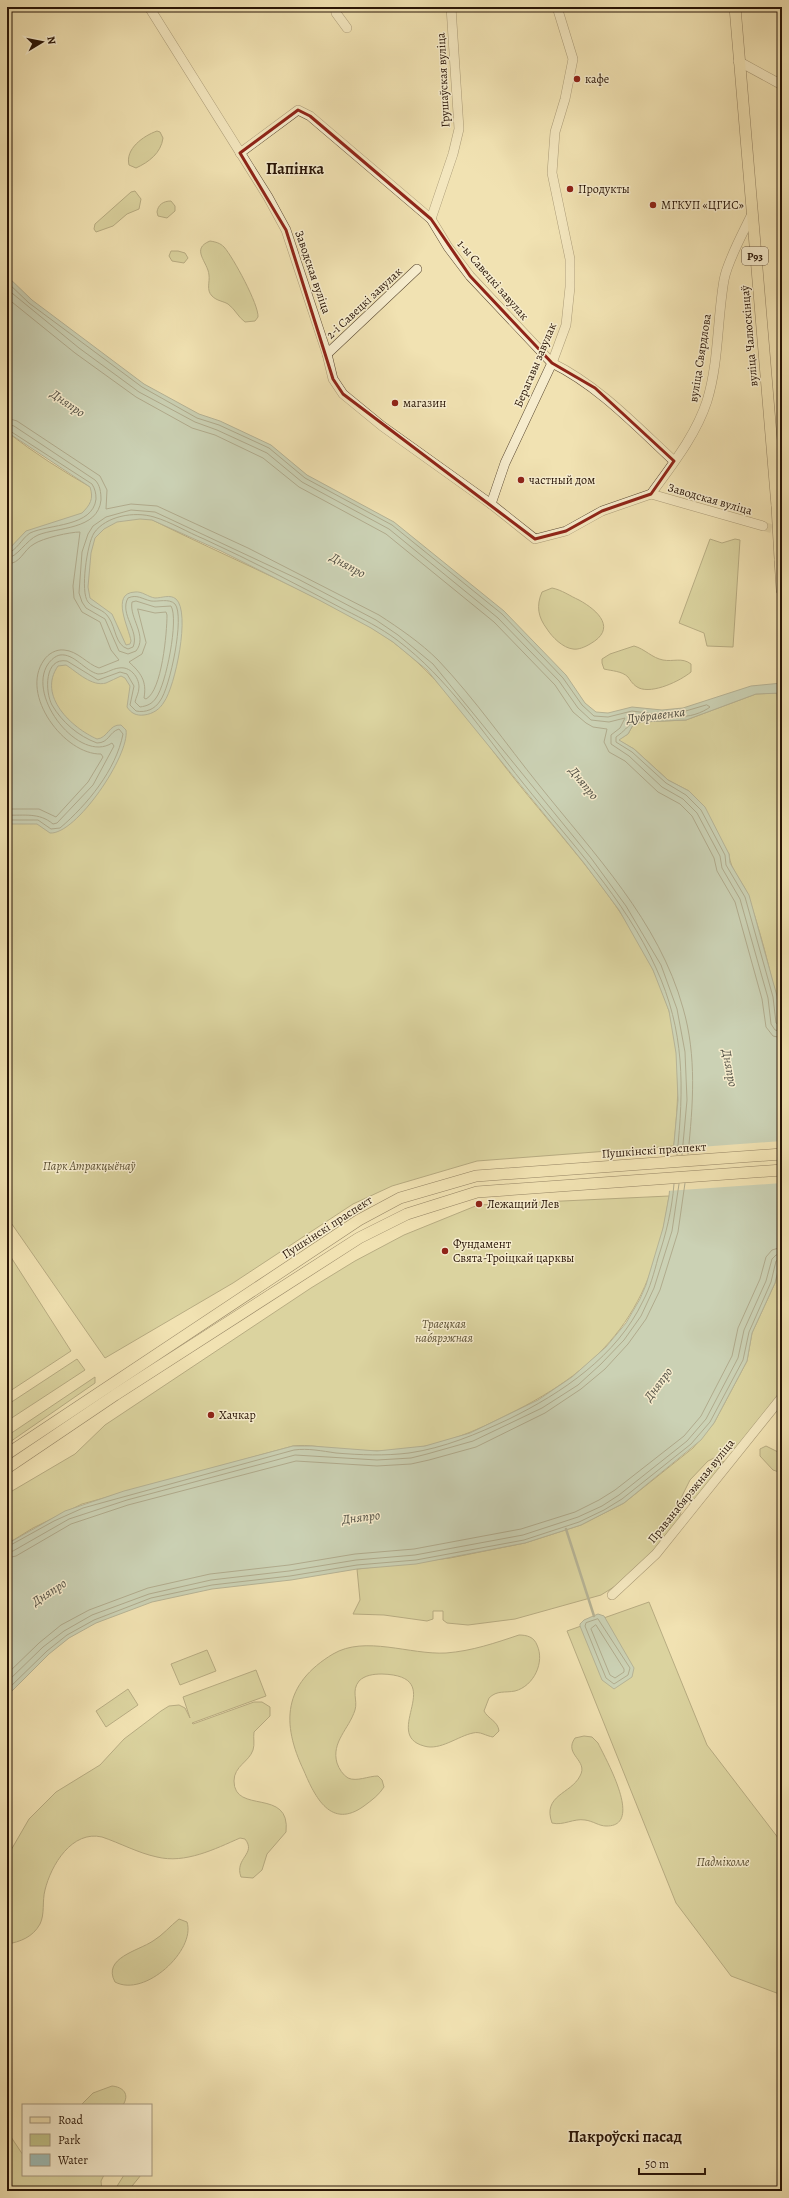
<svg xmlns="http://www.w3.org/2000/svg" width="789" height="2198" viewBox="0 0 789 2198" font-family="Alegreya,serif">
  <rect width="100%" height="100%" fill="#f1e2b2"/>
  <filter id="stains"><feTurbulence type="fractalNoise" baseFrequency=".005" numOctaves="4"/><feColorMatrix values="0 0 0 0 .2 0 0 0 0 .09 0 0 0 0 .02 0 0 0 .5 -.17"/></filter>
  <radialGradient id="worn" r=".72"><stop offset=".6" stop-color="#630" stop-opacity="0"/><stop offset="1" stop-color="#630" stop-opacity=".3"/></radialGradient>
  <g fill="#c0c288" stroke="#746b47">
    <path d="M157 131 160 132 163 138C161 153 149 162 136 168L129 165C125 149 143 136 157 131Z"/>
    <polygon points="135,191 141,199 139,209 127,214 113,226 96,232 94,229 95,224 131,192"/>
    <path d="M171 201 175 206V211L167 218 158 216 157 212C158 205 163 201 171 201Z"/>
    <path d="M210 241C216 242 220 243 224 247 233 257 259 305 258 317L255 321 245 322C238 317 235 309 228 304 223 301 217 301 212 296 206 290 210 282 209 275 208 262 190 249 210 241Z"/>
    <polygon points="171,251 178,251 185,253 188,258 184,263 172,261 169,256"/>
    <path d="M7 432C117 517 251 559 370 627 433 663 473 727 517 782 574 853 642 922 669 1011 682 1055 678 1102 674 1146L477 1161 392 1186 353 1204 233 1283 105 1358 7 1217Z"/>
    <polygon points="710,539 722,543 735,539 740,540 733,647 707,646 704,633 679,623"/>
    <path d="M552 588C562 590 570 596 579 600 599 611 617 629 590 644 585 647 578 650 573 649 563 648 552 637 547 629 538 617 536 606 542 592Z"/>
    <path d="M634 646C645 649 652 658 663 660 673 662 682 657 691 664V672C680 681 653 694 639 688 633 685 631 681 628 677 622 671 612 671 604 669L602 663V659L610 654Z"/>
    <path d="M777 693C781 742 778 791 779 841 779 857 784 868 779 883L782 897V1038C776 989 764 944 749 898 744 882 730 871 729 854L689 791 668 780 634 749 618 740 628 734 633 725 641 722 686 720 756 694Z"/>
    <path d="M669 1196C653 1308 608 1366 507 1415 476 1431 443 1445 408 1449 385 1452 361 1451 338 1449 323 1448 309 1444 293 1446L82 1504 33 1528 7 1544V1494L75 1454 105 1425 311 1288 355 1261 404 1235 478 1205Z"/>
    <polygon points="7,1251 71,1351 7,1393"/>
    <polygon points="782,1254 782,1391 739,1446 708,1461 690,1480 682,1496 682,1508 679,1519 642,1564 617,1585 601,1595 515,1619 468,1625 447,1623 443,1620 443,1611 433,1611 433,1619 427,1621 384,1615 353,1614 360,1600 357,1569 450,1558 525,1543 581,1525 624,1503 693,1448 714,1423 747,1361 752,1333 775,1283"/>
    <polygon points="77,1359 85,1370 7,1421 7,1405"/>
    <polygon points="95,1377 95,1383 7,1444 7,1436"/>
    <polygon points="766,1446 782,1454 782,1470 779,1472 773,1470 760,1456 760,1449"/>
    <path d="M725 1461 726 1462 690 1505C689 1485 708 1467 725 1461Z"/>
    <polygon points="649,1602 707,1745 782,1843 782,1995 731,1976 676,1903 567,1631"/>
    <path d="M519 1635C527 1635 534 1637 537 1645 545 1662 534 1686 515 1691 505 1693 497 1690 489 1698L484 1711C488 1719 498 1721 499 1731L493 1737C486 1736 480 1731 473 1733 458 1736 440 1751 424 1746 380 1734 450 1676 382 1674 374 1674 365 1675 359 1681 351 1691 358 1700 355 1710 349 1729 331 1742 337 1763 339 1769 343 1775 348 1778 357 1782 368 1776 378 1776L382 1780 384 1787C379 1795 372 1800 364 1806 331 1830 315 1797 304 1771 281 1723 283 1684 333 1654 365 1635 410 1655 446 1653 472 1651 495 1643 519 1635Z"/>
    <polygon points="207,1650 216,1671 180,1685 171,1664"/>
    <path d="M256 1670 266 1696 192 1723 193 1724 254 1702H262L270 1707V1716L254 1732C253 1738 255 1744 253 1750 249 1762 234 1766 234 1781 234 1815 291 1787 286 1832L267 1854 262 1870 253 1878 241 1877C234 1858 257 1854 245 1839L240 1838C215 1849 185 1864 157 1857 138 1853 120 1843 102 1837 72 1830 51 1865 45 1890 42 1901 45 1914 40 1924 33 1937 20 1942 7 1944V1857L29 1819 56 1792 100 1765 124 1739 161 1711 169 1706 179 1705 185 1708 190 1718 183 1697Z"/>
    <polygon points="128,1689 138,1705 106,1727 96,1711"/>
    <path d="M584 1736 592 1737 598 1743C605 1758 645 1827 606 1826 599 1826 593 1821 585 1820 574 1818 563 1826 552 1823 542 1795 571 1794 580 1776 589 1760 563 1755 575 1738Z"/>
    <path d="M179 1919 187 1922C196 1950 145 1998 115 1982 102 1958 138 1951 153 1941 163 1935 170 1926 179 1919Z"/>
    <path d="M112 2086C123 2087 130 2094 123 2105H81L93 2093Z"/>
    <polygon points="7,2131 23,2155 23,2175 104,2175 101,2181 102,2191 14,2191 7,2180"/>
    <polygon points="124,2175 141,2175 128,2191 114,2191"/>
  </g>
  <g fill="#9ebcb6" stroke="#6f7970">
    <path d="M7 276 32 300 144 384 199 414 220 421 271 445 307 475 394 522 504 611 566 675 585 703 596 712 608 713 632 707 662 710 683 708 751 686 782 683V693L756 694 686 720 641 722 633 725 628 734 619 740 634 749 668 780 689 791 705 807 729 854 730 863 749 895 777 996 782 1038 780 1139 782 1155 781 1258 775 1283 752 1333 747 1361 714 1423 701 1440 624 1503 581 1525 525 1543 416 1564 357 1569 291 1580 212 1589 152 1602 96 1623 69 1638 49 1654 7 1696V1544L65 1511 124 1491 293 1446H312L377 1451 425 1446 470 1433 538 1400 572 1377 606 1347 626 1323 640 1299 646 1285 663 1228 669 1196 678 1100 676 1053 669 1011 653 970 619 910 584 863 427 670 393 642 371 628 319 600 221 551 152 520 140 519 117 522 104 529 95 538 91 553 88 587 90 598 112 614 126 645 130 644 131 641C129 628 110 593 135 592 142 591 148 597 155 598 162 598 170 594 176 599 191 612 175 687 164 702 160 709 153 714 144 715 136 716 131 713 127 707L130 686 125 678 121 676C116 678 111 681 106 683 92 687 77 672 66 665L58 666C37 696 72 728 97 739 108 738 109 724 121 725L126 730C130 755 76 835 50 833L37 824H7V551L26 531 82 513C90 505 94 499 90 487L7 432Z"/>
    <polygon points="598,1614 604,1616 634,1668 632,1677 614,1689 602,1680 580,1626 580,1624 584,1620"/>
  </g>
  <polygon fill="#f1e2b2" points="782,1141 782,1183 667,1191 672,1149"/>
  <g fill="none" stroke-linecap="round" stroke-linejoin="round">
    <g stroke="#63685e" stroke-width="1">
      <path d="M7 282 29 303 142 387 197 418 219 425 269 448 305 478 392 525 502 614 563 678 582 705 594 716 608 717 632 711 654 714V717C629 718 633 725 616 737V742L632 752 666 783 686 795 701 810 725 855 726 865 745 897 773 997 776 1023 782 1027"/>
      <polyline points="7,289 79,348 139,392 195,422 217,430 267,453 302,482 389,529 498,618 559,681 578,708 591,720 609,722 625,718 620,728 611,735 611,744 629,756 662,787 683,799 697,813 720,856 722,868 740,899 768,998 771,1024 775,1030 782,1032"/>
      <polyline points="7,298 75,353 136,397 192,428 215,435 263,458 299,487 386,534 494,622 555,685 573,712 586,723 593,727 607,729 604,742 609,752 625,761 658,792 680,804 692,816 714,858 717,871 735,902 762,999 766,1027 773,1036 782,1038"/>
      <path d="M7 418 17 421 100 476 107 490 106 509 131 504 157 506 248 548 379 615C399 628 421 643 438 660 475 699 506 744 539 785 594 854 659 921 683 1008 697 1056 693 1105 688 1154"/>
      <path d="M7 424 14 426 95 480C100 485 101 492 101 500 98 530 58 527 38 535 26 540 17 558 7 558"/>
      <path d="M7 429 92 484C95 489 96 493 96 499 93 527 49 524 30 533 22 538 16 552 7 553"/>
      <path d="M7 564C21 564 23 550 34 544 43 538 70 532 80 532L73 586 74 598 82 612 100 622 111 650 119 660 99 668C87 664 78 651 64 650 56 649 48 654 44 660 19 695 65 755 101 754L103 757 88 782 56 817 39 809H7"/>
      <path d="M138 609 155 613 166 612 167 615C167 632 162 691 146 699L144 698C147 681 141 673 129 662L142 654 146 643Z"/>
      <path d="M707 705 710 707C704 712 686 719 679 715L680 713Z"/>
      <path d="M7 815C24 816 39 812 53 824L57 823 93 785 114 746 112 743C80 764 26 697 48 664 51 660 55 656 60 655 74 653 85 671 98 674 106 674 111 669 119 668 130 666 139 677 139 687 139 693 136 697 135 702L140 707C147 706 152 704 156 698 166 685 179 619 171 606L155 607 136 601 132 602C129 618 148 636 136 651L128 654 119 651 105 619 86 608 82 602 79 593 82 552 88 534 93 526 106 517 131 510 155 512 298 579 376 620 398 635 433 664 591 858 626 906 661 965 677 1009 685 1052 687 1100 682 1155"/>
      <path d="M7 820H38L51 829 60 828C87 805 116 770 123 734L119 729C109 732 109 743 97 743 78 736 62 722 52 705 45 692 44 657 67 661L98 680 120 672 127 674 134 686 130 705 136 711C146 713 155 709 160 701 170 688 185 616 175 604 169 598 158 602 151 601 142 599 137 594 128 598 119 614 140 631 133 647L128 649C115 645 116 628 109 618 104 609 94 609 88 602 80 592 87 544 94 533 106 516 134 511 154 517 171 522 187 532 204 539 252 561 298 585 345 610 363 619 381 628 397 640 448 678 483 733 523 783 570 842 625 899 656 968 685 1031 684 1088 677 1155"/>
      <path d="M7 1547 54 1521 83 1508 294 1450C308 1448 322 1451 336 1453 360 1455 385 1456 409 1453 444 1448 477 1434 509 1419 562 1393 617 1356 643 1301 650 1288 654 1273 658 1258 666 1234 672 1210 674 1184"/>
      <polyline points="7,1552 13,1551 69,1519 127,1500 295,1455 377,1460 411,1458 427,1454 473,1441 542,1408 578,1385 601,1364 624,1340 641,1316 654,1288 672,1231 679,1184"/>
      <polyline points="7,1558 16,1556 71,1524 128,1505 296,1461 377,1466 411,1464 429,1460 476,1447 545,1413 581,1389 605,1369 628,1344 646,1319 660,1290 678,1232 685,1183"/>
      <polygon points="598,1619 630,1668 628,1675 614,1684 606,1678 585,1626 586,1623"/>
      <polygon points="596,1625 624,1669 624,1672 615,1678 610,1675 591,1629"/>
      <polyline points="7,1674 39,1643 61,1625 89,1610 148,1588 210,1574 289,1565 355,1554 414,1549 521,1529 575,1512 599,1500 615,1490 684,1436 701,1416 732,1356 738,1328 760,1279 766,1257 772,1250 782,1247"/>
      <polyline points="7,1682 43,1647 64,1631 92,1615 149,1594 211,1580 289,1571 356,1560 415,1555 523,1535 578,1517 602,1506 619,1495 687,1441 706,1419 738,1358 744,1330 766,1281 772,1259 776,1255 782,1253"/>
      <polyline points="7,1690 47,1651 67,1635 94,1620 151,1598 212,1585 290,1576 357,1565 416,1560 524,1540 579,1522 604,1510 622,1499 691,1444 710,1422 743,1360 749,1332 771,1282 776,1261 782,1258"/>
    </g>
    <polyline stroke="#6f7970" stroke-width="2.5" points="566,1529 594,1616"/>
    <polyline stroke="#d3c398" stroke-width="9" stroke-dasharray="9 4.5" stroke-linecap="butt" points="763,526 782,532"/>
    <defs>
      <g id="minor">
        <polyline points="149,7 268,197 286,230 327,354 333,379 343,394 382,426 491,504"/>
        <polyline points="335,7 336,13 347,28"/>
        <polyline points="557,7 573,59 565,99 555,132 552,173 570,259 570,287 566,325 552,363 505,463 491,504 535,539 566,531 602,511 651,494"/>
        <polyline points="738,61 782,85"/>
        <path d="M240 153 298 110 310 116 431 219 448 247 470 276 552 363C599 386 636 426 674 461"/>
        <polyline points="431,219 453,154 459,129 451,7"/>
        <polyline points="327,354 417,269"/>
        <path d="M651 494C672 465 696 435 707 401 719 362 717 320 724 280 727 262 743 233 751 216"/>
        <polyline points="651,494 763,526"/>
        <polyline points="612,1595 656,1554 782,1397"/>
      </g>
      <g id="major">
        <polyline points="735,7 777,506"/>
        <polyline points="780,559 782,590"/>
        <polyline points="7,1454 359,1220 400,1198 476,1176 782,1154"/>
        <polyline points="7,1468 115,1395 359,1238 407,1214 477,1192 782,1170"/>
      </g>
    </defs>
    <use href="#minor" stroke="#5a4831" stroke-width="10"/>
    <use href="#major" stroke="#281406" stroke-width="12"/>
    <use href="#minor" stroke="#f6eccd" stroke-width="9"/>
    <use href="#major" stroke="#f1e2b2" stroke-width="11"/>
    <defs>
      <polyline id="major-bridge" points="777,506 780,559"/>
    </defs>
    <use href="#major-bridge" stroke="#281406" stroke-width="12" stroke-linecap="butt"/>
    <use href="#major-bridge" stroke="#f1e2b2" stroke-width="11"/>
  </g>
  <path d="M0 0H789V2198H0ZM298 110 310 116 431 219 470 276 552 363 595 388 674 461 651 494 602 511 566 531 535 539 343 394 333 379 286 230 240 153Z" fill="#f1e2b2" fill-opacity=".55" fill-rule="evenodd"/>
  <path fill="none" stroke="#8f2418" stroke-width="3" stroke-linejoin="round" d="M298 110 310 116 431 219 470 276 552 363 595 388 674 461 651 494 602 511 566 531 535 539 343 394 333 379 286 230 240 153Z"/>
  <g fill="#8f2418" stroke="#f6eccd" stroke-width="1.5">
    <circle cx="577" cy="79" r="4"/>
    <circle cx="570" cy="189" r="4"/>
    <circle cx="653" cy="205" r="4"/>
    <circle cx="395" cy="403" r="4"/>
    <circle cx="521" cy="480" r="4"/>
    <circle cx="479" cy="1204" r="4"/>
    <circle cx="445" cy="1251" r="4"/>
    <circle cx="211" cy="1415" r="4"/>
  </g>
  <g text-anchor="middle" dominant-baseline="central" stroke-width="3" stroke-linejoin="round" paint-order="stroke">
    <rect fill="#f6eccd" stroke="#665542" stroke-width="1" x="742" y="247" width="26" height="18" rx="3"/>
    <g font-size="11" font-weight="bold" fill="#281406">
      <text x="755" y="256">Р93</text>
    </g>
    <g font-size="12" fill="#281406" stroke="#f6eccd" text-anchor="start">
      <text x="585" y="79">кафе</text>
      <text x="578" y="189">Продукты</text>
      <text x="661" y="205">МГКУП «ЦГИС»</text>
      <text x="403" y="403">магазин</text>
      <text x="529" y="480">частный дом</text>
      <text x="487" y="1204">Лежащий Лев</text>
      <text x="453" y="1244">Фундамент<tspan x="453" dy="14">Свята-Троіцкай царквы</tspan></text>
      <text x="219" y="1415">Хачкар</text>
    </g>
    <g font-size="12" fill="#281406" stroke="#f6eccd">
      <text transform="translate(443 80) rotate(-93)">Грушаўская вуліца</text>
      <text transform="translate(313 272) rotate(71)">Заводская вуліца</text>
      <text transform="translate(493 280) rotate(49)">1-ы Савецкі завулак</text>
      <text transform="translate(364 303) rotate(-43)">2-і Савецкі завулак</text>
      <text transform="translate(749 336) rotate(-95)">вуліца Чалюскінцаў</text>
      <text transform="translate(700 358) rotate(-81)">вуліца Свярдлова</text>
      <text transform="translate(535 365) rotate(-67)">Берагавы завулак</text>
      <text transform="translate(710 499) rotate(16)">Заводская вуліца</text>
      <text transform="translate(654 1150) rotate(-4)">Пушкінскі праспект</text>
      <text transform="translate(327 1227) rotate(-33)">Пушкінскі праспект</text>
      <text transform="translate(691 1491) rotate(-51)">Праванабярэжная вуліца</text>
    </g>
    <g font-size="12" font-style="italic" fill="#5d5134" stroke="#f6eccd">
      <text x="89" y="1166">Парк Атракцыёнаў</text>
      <text x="444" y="1324">Траецкая<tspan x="444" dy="14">набярэжная</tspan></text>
      <text x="723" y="1862">Падміколле</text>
    </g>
    <g font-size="13" font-style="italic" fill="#514f44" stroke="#f6eccd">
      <text transform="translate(68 403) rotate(34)">Дняпро</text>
      <text transform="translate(348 565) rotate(29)">Дняпро</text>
      <text transform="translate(656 715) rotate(-7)">Дубравенка</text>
      <text transform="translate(584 783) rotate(51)">Дняпро</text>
      <text transform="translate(730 1068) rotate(79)">Дняпро</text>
      <text transform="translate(658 1384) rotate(-53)">Дняпро</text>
      <text transform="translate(361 1517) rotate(-7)">Дняпро</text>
      <text transform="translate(49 1592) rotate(-33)">Дняпро</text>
    </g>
    <g font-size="16" font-weight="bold" fill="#281406" stroke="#f6eccd">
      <text x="295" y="169">Папінка</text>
      <text x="625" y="2137">Пакроўскі пасад</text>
    </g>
  </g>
  <rect width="789" height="2198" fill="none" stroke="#f1e2b2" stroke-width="24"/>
  <rect x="8" y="8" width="773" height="2182" fill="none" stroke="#281406" stroke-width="2"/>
  <rect x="12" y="12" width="765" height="2174" fill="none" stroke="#281406"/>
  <rect x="22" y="2104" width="130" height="72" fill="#f6eccd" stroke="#a4967d"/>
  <rect x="30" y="2117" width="20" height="6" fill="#f1e2b2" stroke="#a4967d"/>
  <text x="58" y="2124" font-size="12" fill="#281406">Road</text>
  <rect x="30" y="2134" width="20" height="12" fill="#c0c288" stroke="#a4967d"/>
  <text x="58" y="2144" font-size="12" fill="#281406">Park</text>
  <rect x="30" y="2154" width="20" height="12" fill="#9ebcb6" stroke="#a4967d"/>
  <text x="58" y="2164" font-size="12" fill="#281406">Water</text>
  <g transform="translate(42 42) rotate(80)" stroke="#f6eccd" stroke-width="3" paint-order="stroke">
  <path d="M0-3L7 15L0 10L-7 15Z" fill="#281406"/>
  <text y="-6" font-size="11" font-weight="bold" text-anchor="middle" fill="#281406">N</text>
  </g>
  <path d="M639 2168v6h66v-6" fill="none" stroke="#281406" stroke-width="2"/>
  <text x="645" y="2168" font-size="12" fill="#281406" stroke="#f6eccd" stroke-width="3" paint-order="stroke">50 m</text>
  <rect width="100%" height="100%" filter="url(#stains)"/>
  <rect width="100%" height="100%" fill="url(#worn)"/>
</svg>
